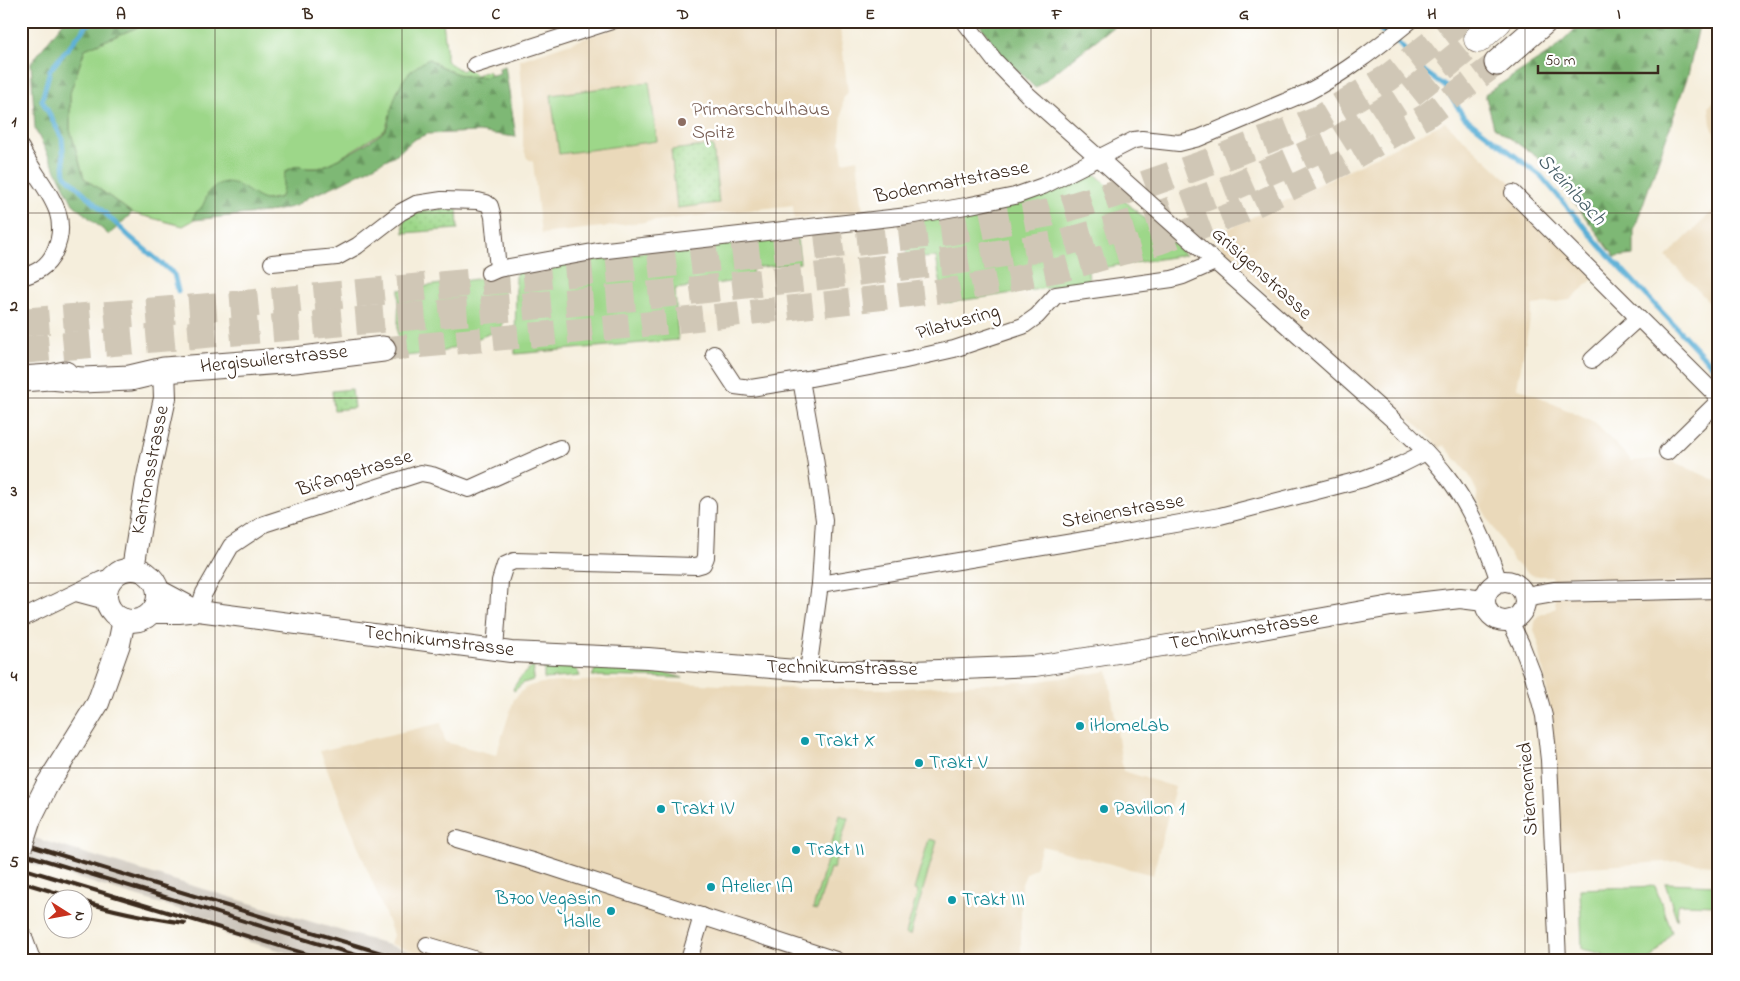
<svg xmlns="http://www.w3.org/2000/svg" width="1740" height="981" viewBox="0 0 1740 981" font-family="'Indie Flower',sans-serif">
  <defs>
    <pattern id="forest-firs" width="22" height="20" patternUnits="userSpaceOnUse" patternTransform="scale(1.25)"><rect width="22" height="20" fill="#7eb875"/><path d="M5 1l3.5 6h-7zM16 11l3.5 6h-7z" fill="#68965f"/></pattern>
    <pattern id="park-dots" width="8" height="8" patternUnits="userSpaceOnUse" patternTransform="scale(1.25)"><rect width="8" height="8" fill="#9dd789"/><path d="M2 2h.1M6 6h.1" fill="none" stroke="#88b976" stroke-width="1.8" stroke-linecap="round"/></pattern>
  </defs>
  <rect width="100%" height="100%" fill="#fff"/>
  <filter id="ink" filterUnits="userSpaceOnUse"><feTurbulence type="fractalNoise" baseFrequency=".02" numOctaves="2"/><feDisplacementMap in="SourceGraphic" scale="10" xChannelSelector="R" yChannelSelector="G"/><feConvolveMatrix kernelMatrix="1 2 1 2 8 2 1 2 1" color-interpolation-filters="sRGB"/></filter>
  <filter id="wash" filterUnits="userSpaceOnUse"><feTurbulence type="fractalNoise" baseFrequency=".0096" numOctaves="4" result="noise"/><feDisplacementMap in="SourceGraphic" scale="20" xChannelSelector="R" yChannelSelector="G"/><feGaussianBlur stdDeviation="1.12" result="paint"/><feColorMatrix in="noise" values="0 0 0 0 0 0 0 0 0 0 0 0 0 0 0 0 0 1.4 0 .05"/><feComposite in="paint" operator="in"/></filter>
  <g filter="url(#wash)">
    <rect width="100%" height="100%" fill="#f5eedc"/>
    <g fill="#ead9ba">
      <polygon points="637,21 839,21 848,92 843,99 840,139 843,162 857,159 863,211 794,219 793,205 541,234 533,162 527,158 523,147 523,105 520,60"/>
      <polygon points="1719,94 1719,147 1711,124 1709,107"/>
      <polygon points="1445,122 1604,269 1570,300 1533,305 1517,387 1595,423 1632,461 1665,458 1719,482 1719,866 1679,861 1558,869 1552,718 1538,642 1534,630 1535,622 1538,616 1556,608 1552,576 1536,576 1531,575 1514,562 1477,500 1477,492 1469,475 1444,445 1440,448 1420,427 1379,396 1292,321 1261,288 1223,254 1222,240 1220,233"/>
      <polygon points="1719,205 1719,312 1666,257"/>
      <polygon points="1108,671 1123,771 1175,787 1153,875 1042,846 1035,868 1026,874 1021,886 1021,960 441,960 390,944 393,935 391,929 320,751 441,723 445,742 496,755 514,699 525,688 533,685 543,683 604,680 664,682 776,688 886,689 1040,681"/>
    </g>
    <polygon fill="#cac3b8" points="21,834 438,960 313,960 226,935 211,919 21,861"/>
    <g fill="#9dd789" stroke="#6c8054">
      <path d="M146 21H443L446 48V61L462 71 466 67 476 75 488 71 491 76 488 77C460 77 452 74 429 59L400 87 385 130 340 158 319 168H304L296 166 286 171C282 179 284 188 281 197L266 200 209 191 202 209 195 213 194 220 183 226 132 213 84 178 70 129V93L85 49 140 26Z"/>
      <polygon points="649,82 657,141 559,154 551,95"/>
      <polygon points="1094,173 1185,255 1088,270 1089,282 944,303 936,257 907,259 904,222 1019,204 1063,184"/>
      <polygon points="796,233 800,263 752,268 753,279 675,289 678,340 515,354 516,272 671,248"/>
      <polygon points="504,275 502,329 442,352 397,357 399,290"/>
      <polygon points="570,666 577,670 580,676 544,679 544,667"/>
      <polygon points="599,666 646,667 683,678 592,676 596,668"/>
      <path d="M534 667 533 680 523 683 514 691 513 689C518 680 524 671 534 667Z"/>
      <polygon points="840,815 848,818 833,869 830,868 817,910 813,909"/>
      <polygon points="929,839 937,841 910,935 906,934 918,891 914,890"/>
      <polygon points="1665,883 1719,885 1719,905 1678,904 1677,920"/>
      <polygon points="1655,886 1672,932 1651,960 1604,960 1603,954 1582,949 1580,889"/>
    </g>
    <g fill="url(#forest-firs)" stroke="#5c714a">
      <polygon points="64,21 146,21 140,26 85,49 70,93 70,129 84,178 132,213 109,235 73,204 35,129 31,63"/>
      <polygon points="977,21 1112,21 1114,26 1035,88 1001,54"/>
      <polygon points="1585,21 1700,21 1688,75 1634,230 1634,255 1615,257 1544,162 1494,127 1485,94 1552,51"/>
      <path d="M429 59C453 75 472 82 500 73L499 68 505 66 516 137 479 132 427 134 413 140 397 154 339 184 309 197 295 206 275 211 194 220 195 213C208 205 203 194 215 186 234 173 249 196 265 200 270 201 277 198 281 197 284 188 282 180 286 171L296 166C303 168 311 169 319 168 329 165 381 137 386 129 389 123 389 116 391 110 399 84 404 72 429 59Z"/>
    </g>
    <g fill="url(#park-dots)" stroke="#6c8054">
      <polygon points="713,145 719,203 677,208 671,150"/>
      <path d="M457 208 458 229 404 233 403 221C419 209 438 209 457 208Z"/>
      <polygon points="352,389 354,408 334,410 332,391"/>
    </g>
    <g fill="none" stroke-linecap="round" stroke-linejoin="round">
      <g stroke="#5aafd6" stroke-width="5">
        <polyline points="95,21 87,25 50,70 42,100 62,138 65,175 130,237 174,274 178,291"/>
        <polyline points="1369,21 1398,43 1425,72 1446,87 1463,116 1541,176 1603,249 1719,373"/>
      </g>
    </g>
  </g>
  <g filter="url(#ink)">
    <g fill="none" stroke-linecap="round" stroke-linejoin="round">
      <polyline stroke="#d0c7b6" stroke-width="25" stroke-dasharray="25 12" stroke-linecap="butt" points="383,349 639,325 958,289 1063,269 1159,242 1242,211 1341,164 1426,116 1497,63"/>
      <g stroke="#d0c7b6" stroke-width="28" stroke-dasharray="28 14" stroke-linecap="butt">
        <polyline points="21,322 234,305 634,267 952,231 1049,213 1135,188 1216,160 1319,119 1388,78 1461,21"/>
        <polyline points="21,350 635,297 953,261 1056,245 1153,217 1233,187 1335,142 1409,95 1478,39"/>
      </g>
      <defs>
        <g id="minor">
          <path d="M964 21 995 61 1028 95 1393 420C1411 437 1431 455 1446 475 1470 506 1487 545 1499 582"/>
          <polyline points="475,65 612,21"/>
          <path d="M21 148C37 184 75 210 54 253 48 266 35 274 21 277"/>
          <polyline points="1513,193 1719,398"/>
          <polyline points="272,263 337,257 357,246 401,212 416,204 442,200 478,201 486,203 490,206 493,217 498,269"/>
          <path d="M489 273 498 269 598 251 908 216 966 206 1015 196 1043 186 1134 140 1142 139 1179 143 1199 138 1308 92C1345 73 1378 47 1410 21"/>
          <polyline points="714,354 735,386 751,388 801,380 901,361 954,349 1023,326 1037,316 1056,295 1172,279 1183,276 1215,262"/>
          <polyline points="1592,360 1638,318"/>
          <polyline points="801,380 815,458 824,520 820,584 808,671"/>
          <polyline points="1667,452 1719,401"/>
          <polyline points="820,584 1073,542 1220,516 1363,479 1400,465 1426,452"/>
          <polyline points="76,593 106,601"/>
          <polyline points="198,611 204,593 231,546 264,524 421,473 432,475 469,489 560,448"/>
          <polyline points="21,619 101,580 112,577"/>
          <polyline points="1510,621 1521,644 1533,675 1544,716 1549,760 1558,960"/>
          <polyline points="495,650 500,581 505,565 514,561 696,566 703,564 706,557 708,505"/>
          <polyline points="457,839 535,862 836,960"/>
          <polyline points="427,945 477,960"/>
          <polyline points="689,960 702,916"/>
        </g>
        <g id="tertiary">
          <circle cx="1505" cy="601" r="20"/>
          <polyline points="157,589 198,611"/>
          <polyline points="1525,597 1554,592 1719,588"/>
          <polyline points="150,613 179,613 198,611 511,652 648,658 808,671 914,671 1035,666 1194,641 1391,606 1460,598 1484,601"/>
        </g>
        <g id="secondary">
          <polyline points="133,569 147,481 165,398 164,370"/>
          <circle cx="132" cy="595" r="26"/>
          <polyline points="47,785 98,703 119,644 124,620"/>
          <polyline points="21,938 29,960"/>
        </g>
        <g id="primary">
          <polyline points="1497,63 1545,21"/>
          <polyline points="50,377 82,380 130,378 164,370 295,360 383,349"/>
          <polyline points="21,379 50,377 65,374"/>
        </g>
        <polyline id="motorway" points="1478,39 1498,21"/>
      </defs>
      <use href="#minor" stroke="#57473a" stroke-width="18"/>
      <use href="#tertiary" stroke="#57473a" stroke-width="22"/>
      <use href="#secondary" stroke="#57473a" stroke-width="24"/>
      <use href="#primary" stroke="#57473a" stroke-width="27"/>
      <use href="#motorway" stroke="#57473a" stroke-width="29"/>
      <use href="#minor" stroke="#fff" stroke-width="16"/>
      <use href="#tertiary" stroke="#fff" stroke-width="20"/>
      <use href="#secondary" stroke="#fff" stroke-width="22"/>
      <use href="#primary" stroke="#fff" stroke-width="25"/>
      <use href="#motorway" stroke="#fff" stroke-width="28"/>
      <g stroke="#3b2a1e" stroke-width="4">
        <polyline points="21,843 404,960"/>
        <polyline points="21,853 372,960"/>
        <polyline points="21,868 326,960"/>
        <polyline points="21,882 74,898"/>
        <path d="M82 901C116 912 150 918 185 923"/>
      </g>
      <defs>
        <polyline id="secondary-bridge" points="21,847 30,819 47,785"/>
      </defs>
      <use href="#secondary-bridge" stroke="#57473a" stroke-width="24" stroke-linecap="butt"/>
      <use href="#secondary-bridge" stroke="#fff" stroke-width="22"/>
    </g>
  </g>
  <path fill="none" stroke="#3b2a1e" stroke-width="1" stroke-opacity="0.55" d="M215 21V960M402 21V960M589 21V960M776 21V960M964 21V960M1151 21V960M1338 21V960M1525 21V960M21 213H1719M21 398H1719M21 583H1719M21 768H1719"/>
  <circle fill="#8d6e63" stroke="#fff" stroke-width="2" cx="682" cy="122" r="5"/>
  <g fill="#0f9aa8" stroke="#fff" stroke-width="2">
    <circle cx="1080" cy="726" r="5"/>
    <circle cx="805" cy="741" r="5"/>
    <circle cx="919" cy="763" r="5"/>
    <circle cx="661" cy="809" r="5"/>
    <circle cx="1104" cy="809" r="5"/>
    <circle cx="796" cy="850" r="5"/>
    <circle cx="711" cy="887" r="5"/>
    <circle cx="952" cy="900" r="5"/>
    <circle cx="611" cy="911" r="5"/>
  </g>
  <g text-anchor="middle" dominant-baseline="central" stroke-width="5" stroke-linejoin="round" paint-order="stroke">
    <g font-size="20" fill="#785e54" stroke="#fff" text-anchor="start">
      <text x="692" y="110">Primarschulhaus<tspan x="692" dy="23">Spitz</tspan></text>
    </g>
    <g font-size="20" fill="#3b2a1e" stroke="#fff">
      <text transform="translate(952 183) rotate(-11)">Bodenmattstrasse</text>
      <text transform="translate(1261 274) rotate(42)">Grisigenstrasse</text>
      <text transform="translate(958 323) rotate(-16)">Pilatusring</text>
      <text transform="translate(274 360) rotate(-6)">Hergiswilerstrasse</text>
      <text transform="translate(151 470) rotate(-79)">Kantonsstrasse</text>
      <text transform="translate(355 474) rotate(-17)">Bifangstrasse</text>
      <text transform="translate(1123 512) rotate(-10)">Steinenstrasse</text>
      <text transform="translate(1244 632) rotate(-10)">Technikumstrasse</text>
      <text transform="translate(439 642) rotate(7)">Technikumstrasse</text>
      <text transform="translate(842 669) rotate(1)">Technikumstrasse</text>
      <text transform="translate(1529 789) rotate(-94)">Sternenried</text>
    </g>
    <g font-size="20" fill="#0d838f" stroke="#fff" text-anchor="start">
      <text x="1090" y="726">iHomeLab</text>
      <text x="815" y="741">Trakt X</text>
      <text x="929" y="763">Trakt V</text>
      <text x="671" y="809">Trakt IV</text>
      <text x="1114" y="809">Pavillon 1</text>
      <text x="806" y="850">Trakt II</text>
      <text x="721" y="887">Atelier IA</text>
      <text x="601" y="899" text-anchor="end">B700 Vegasin<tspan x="601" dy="23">Halle</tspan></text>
      <text x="962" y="900">Trakt III</text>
    </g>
    <g font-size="21" font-style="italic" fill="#475f68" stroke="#fff">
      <text transform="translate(1571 190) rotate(47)">Steinibach</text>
    </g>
  </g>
  <rect width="1740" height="981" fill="none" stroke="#fff" stroke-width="55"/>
  <g transform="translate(68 914) rotate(101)"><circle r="24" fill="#ffffff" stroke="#b1aaa5"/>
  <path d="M0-4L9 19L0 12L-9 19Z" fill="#c8321e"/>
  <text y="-8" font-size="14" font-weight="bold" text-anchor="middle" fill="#3b2a1e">N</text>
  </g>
  <path d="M1538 65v8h120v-8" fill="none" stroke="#3b2a1e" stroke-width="2.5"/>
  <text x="1545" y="65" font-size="15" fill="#3b2a1e" stroke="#ffffff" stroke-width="4" paint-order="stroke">50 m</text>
  <rect x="28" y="28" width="1684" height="926" fill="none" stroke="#3b2a1e" stroke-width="2"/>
  <g font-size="16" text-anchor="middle" font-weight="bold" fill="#3b2a1e">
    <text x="121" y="19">A</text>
    <text x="308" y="19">B</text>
    <text x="496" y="19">C</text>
    <text x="683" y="19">D</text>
    <text x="870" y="19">E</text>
    <text x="1057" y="19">F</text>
    <text x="1244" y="19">G</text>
    <text x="1432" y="19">H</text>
    <text x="1619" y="19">I</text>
    <text x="14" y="126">1</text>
    <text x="14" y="311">2</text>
    <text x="14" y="496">3</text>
    <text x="14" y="681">4</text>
    <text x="14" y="867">5</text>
  </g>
</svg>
